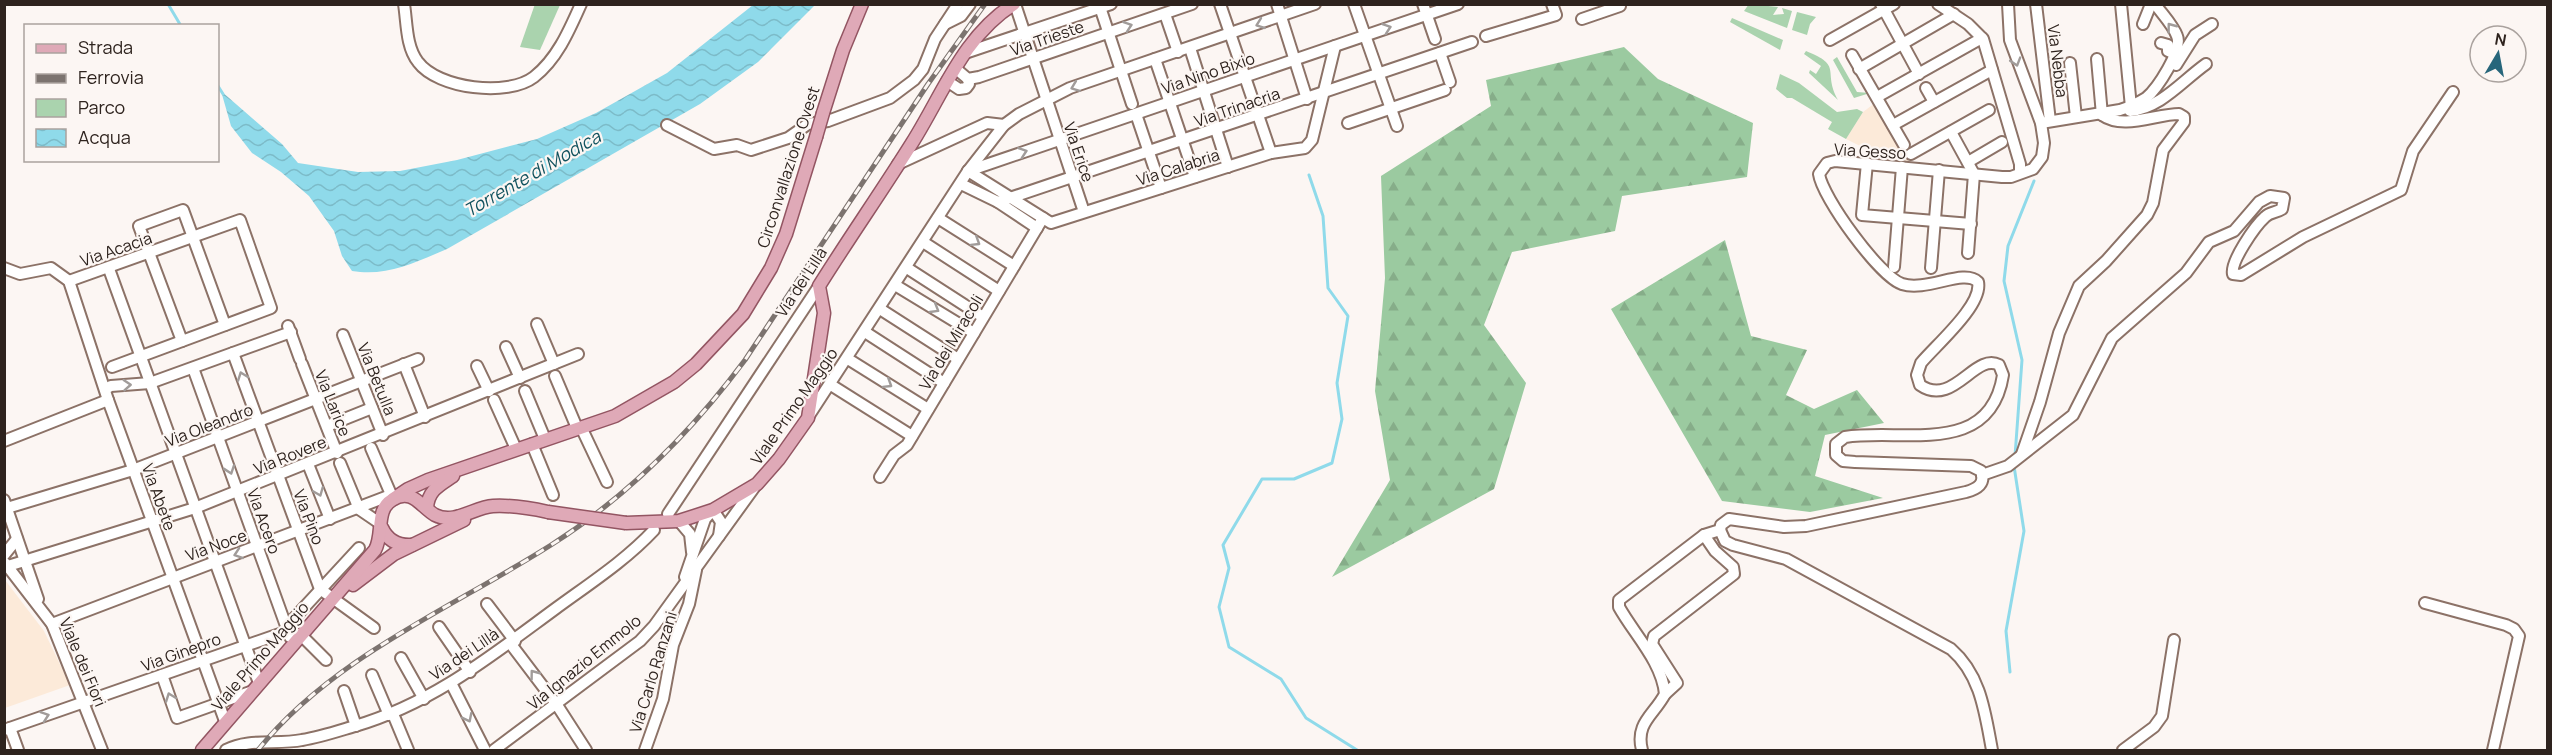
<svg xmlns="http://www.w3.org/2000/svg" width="2552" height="755" viewBox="0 0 2552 755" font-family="Manrope,sans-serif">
  <defs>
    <pattern id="forest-firs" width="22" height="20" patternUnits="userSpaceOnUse" patternTransform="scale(1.5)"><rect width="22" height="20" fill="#9bcaa0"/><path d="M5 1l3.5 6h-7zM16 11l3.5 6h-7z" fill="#86ad89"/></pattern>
    <pattern id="water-waves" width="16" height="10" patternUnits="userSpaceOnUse" patternTransform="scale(1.5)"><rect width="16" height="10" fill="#8fdaea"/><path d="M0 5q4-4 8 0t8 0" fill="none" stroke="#7cbbc8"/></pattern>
  </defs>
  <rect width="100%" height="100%" fill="#fcf6f3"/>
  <g fill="#fcead9">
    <polygon points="1875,103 1900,150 1906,147 1910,154 1909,162 1879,159 1868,150 1846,139 1863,112"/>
    <polygon points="5,580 44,631 70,685 5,708"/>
  </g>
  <g fill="#aad3ae">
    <polygon points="535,4 560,5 540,50 520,47"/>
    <polygon points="1749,4 1778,7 1773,15 1784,14 1782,8 1792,11 1787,28 1744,11"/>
    <polygon points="1797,12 1816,17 1810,24 1807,35 1792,30"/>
    <polygon points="1732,18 1783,40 1780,50 1730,22"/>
    <path d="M1806 51C1844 66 1822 71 1838 100L1809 73 1810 70 1816 74 1821 66 1804 54Z"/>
    <polygon points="1837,57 1857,92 1870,93 1854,98 1833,60"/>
    <polygon points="1780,74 1799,83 1837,112 1857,109 1863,112 1846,139 1828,129 1832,122 1792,98 1787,98 1776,89"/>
  </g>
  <g fill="url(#forest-firs)">
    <polygon points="1624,47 1658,79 1753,123 1747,177 1622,196 1615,231 1512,252 1484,325 1526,383 1494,489 1332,577 1390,480 1375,391 1385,278 1381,176 1491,106 1486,80"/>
    <polygon points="1725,240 1751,336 1807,350 1786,395 1814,409 1857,390 1884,423 1825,435 1815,476 1883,498 1810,512 1722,501 1611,309"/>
  </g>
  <path fill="url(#water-waves)" d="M753 5H815L758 62 700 104 447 249C416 262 387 277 352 271L342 256 334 231 309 196 281 172 252 153 231 126 221 91 282 144 298 163 358 172 400 171 457 160 537 139 596 113 667 73Z"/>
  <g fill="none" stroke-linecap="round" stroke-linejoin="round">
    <g stroke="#8fdaea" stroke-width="3">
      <polyline points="168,4 181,26"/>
      <polyline points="218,86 223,94"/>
      <polyline points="1309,175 1323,216 1328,288 1348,316 1337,383 1342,419 1332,463 1294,479 1262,479 1223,545 1229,568 1219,607 1229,647 1281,679 1306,718 1357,750"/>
      <polyline points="2015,456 2022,360 2004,281 2008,246 2034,181"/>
      <polyline points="2010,672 2006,631 2024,531 2014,466"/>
    </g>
    <defs>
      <g id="minor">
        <path d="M404 4C407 23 406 47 418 62 438 89 508 97 534 77 557 59 569 31 581 4"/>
        <polyline points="1015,4 1084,212"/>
        <polyline points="1099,4 1132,104"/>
        <polyline points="1220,4 1271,153"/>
        <polyline points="1277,4 1307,99"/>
        <polyline points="1354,4 1397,126"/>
        <polyline points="1423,4 1435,39"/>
        <polyline points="1881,4 1919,74"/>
        <polyline points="1938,4 1968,24 1983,39 2020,164 2020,172"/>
        <polyline points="2036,4 2050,121"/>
        <polyline points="2121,4 2131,107"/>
        <polyline points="1165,14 1178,52"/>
        <polyline points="1582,19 1620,6"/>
        <polyline points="945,24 961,16 970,4"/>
        <polyline points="2143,24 2151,4"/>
        <polyline points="1486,36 1556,15 1552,4"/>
        <polyline points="1830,40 1894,4"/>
        <polyline points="2161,43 2168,45 2168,51 2175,54"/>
        <polyline points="1190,48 1228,167"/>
        <polyline points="965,53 1111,4"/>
        <polyline points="1440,53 1450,82"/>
        <polyline points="1852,55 1904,145"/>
        <polyline points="1155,59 1195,177"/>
        <polyline points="2097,59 2102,115"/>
        <polyline points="2070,63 2076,117"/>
        <polyline points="2176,65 2195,35 2212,24"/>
        <polyline points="955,68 968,79 979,77 1192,4"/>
        <polyline points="1859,69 1954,14"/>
        <polyline points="947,81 959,89 966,88 969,84 968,79"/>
        <polyline points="1926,88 1934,102"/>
        <polyline points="1877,97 1982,38"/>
        <path d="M2130 111C2161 108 2182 81 2206 64"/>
        <polyline points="1136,114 1161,188"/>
        <polyline points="1348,123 1445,90"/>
        <path d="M2041 123 2120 110C2130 107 2138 103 2146 98 2157 89 2183 50 2177 36 2173 25 2162 14 2155 4"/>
        <polyline points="667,125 714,149 737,145 751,150 788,138 808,124 828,121 890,98 914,80 923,69 935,39 958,4"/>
        <polyline points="1893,125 1992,70"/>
        <polyline points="1951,132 1974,174 1968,253"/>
        <polyline points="1911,154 1989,110"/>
        <polyline points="1968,162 2002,142"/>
        <polyline points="1867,163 1862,215 1971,224"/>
        <polyline points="898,164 987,123 1004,125"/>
        <polyline points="968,171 1458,4"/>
        <polyline points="968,171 1051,223 1271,153 1305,148 1312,140 1335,46"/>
        <polyline points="961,184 998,202 1037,228"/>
        <polyline points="998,202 1472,42"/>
        <polyline points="938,218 1014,266"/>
        <polyline points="923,242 999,291"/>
        <polyline points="1894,267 1902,167"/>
        <polyline points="4,268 20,274 51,268 69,281 108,400 225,721"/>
        <polyline points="907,268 983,317"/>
        <polyline points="1931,268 1939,170"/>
        <polyline points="109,269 259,683"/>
        <polyline points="69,281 240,220 271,308 112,367"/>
        <polyline points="895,285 974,333"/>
        <polyline points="880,309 958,359"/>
        <polyline points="537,324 554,364"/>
        <polyline points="288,326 300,359"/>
        <polyline points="865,332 944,383"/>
        <polyline points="343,335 383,435"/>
        <polyline points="182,341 139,226 183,210 225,325"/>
        <polyline points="506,347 520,378"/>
        <polyline points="233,353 320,589"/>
        <polyline points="848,359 928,409"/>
        <polyline points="302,364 337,453"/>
        <polyline points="404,364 425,417"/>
        <polyline points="477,366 489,391"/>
        <polyline points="193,368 290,637"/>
        <polyline points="555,376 577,428"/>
        <polyline points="831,385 912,436"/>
        <polyline points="105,389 111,386 150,383 291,332"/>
        <polyline points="525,391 545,439"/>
        <polyline points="494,400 516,449"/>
        <polyline points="808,417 968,171 1004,125 1019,114 1070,88 1315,4"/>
        <polyline points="327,426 372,408"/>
        <polyline points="581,427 607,482"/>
        <polyline points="4,441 108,400"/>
        <polyline points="532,444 553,495"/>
        <polyline points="371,448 393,499"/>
        <path d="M2022 454 2040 402 2059 333 2079 286 2106 261 2147 215 2153 203 2163 150 2184 122V117L2179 114C2156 114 2123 130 2102 115"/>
        <polyline points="340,463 359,509 381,524"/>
        <polyline points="308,464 330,519"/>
        <path d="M1982 475 2008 466 2073 415 2112 338 2186 273 2209 242 2234 231 2259 202 2270 196 2284 198 2282 209C2276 213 2270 212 2265 217 2255 226 2230 262 2233 274L2241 275 2303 237 2401 190 2413 151 2453 92"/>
        <polyline points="880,477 894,455 907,445 1043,218"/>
        <polyline points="4,500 38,599"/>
        <polyline points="7,508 133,470 418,359"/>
        <polyline points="668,514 819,286"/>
        <polyline points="679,521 690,534 692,552"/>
        <path d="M1720 530 1725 541 1733 545 1786 559 1951 649C1981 675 1985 713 1992 750"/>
        <polyline points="4,555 17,539"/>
        <polyline points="5,563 52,624 102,750"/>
        <polyline points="8,566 195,508 578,354"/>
        <polyline points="685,577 705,519 713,510 721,522 719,536"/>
        <polyline points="320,589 374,628"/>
        <polyline points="2425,603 2506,625 2514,629 2519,636 2493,750"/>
        <polyline points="487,604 515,641"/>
        <polyline points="52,624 391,495"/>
        <polyline points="286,627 359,548"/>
        <polyline points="439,627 470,672"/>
        <polyline points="300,634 326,660"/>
        <polyline points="510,643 557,705 586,750"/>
        <polyline points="401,658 424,699"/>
        <polyline points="162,675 177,718 250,692"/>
        <polyline points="372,675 389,715"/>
        <polyline points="452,685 485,750"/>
        <polyline points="344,691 356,726"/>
        <polyline points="1665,694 1677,683 1652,644 1654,636 1734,574 1733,567 1715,551 1704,535"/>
        <polyline points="393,714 408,750"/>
        <polyline points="10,728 18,750"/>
        <polyline points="4,730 288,631"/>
        <path d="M226 750C249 738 277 745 302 740 320 737 338 731 355 726 433 703 491 656 555 609 589 584 625 561 654 530"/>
        <polyline points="494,750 640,641 654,626 756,485"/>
        <polyline points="645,750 663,699 673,645 689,604 696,570"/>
        <path d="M1642 750C1635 723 1654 715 1665 694 1662 662 1634 634 1619 607V600L1704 535 1720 530 1721 525 1729 519 1784 527 1806 526 1966 492C1977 489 1986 484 1981 471L1971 466 1855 462 1843 461 1836 455V444L1845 437C1903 428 1990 458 2003 375L1999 365C1975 352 1953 408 1920 385L1917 375 1921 363C1936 345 1983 305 1978 282 1964 268 1927 292 1902 284 1880 277 1822 197 1819 174L1827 163 1835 161 2002 177H2011L2033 169 2042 157 2044 143 2041 123 2010 40 2008 4"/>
        <polyline points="2123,750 2154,727 2162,716 2174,640"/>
      </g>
      <g id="major">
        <polyline points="823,113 843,50 862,4"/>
        <polyline points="393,499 408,489 428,480 615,416 674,382 696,364 743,314 771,268 786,234 816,137"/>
        <path d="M427 508C428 490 440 485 453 476"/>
        <path d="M626 523 679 521 713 510 757 484 779 459 808 418 824 313 819 286C849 238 882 191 912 143 943 94 963 36 1014 4"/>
        <path d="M382 528C388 541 398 546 412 545"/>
        <polyline points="353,585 394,554 464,520"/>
        <path d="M202 750 375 550C384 534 375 510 392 500 412 487 421 507 435 515 455 525 474 507 493 506 512 505 530 508 548 512"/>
      </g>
    </defs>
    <use href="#minor" stroke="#8c7267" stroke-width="14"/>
    <use href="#major" stroke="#935562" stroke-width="15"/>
    <use href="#minor" stroke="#fff" stroke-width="10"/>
    <use href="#major" stroke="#dfa9b7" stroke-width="12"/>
    <defs>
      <path id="rail" d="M258 750C333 657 452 608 551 545 627 497 692 431 745 360L928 84 985 4"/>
    </defs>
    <use href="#rail" stroke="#7c736f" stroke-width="5"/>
    <use href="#rail" stroke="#fcf6f3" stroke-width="3" stroke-dasharray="9" stroke-linecap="butt"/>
    <defs>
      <g id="major-bridge">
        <polyline points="816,137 823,113"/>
        <polyline points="548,512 626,523"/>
      </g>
    </defs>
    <use href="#major-bridge" stroke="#935562" stroke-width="15" stroke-linecap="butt"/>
    <use href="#major-bridge" stroke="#dfa9b7" stroke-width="12"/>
  </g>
  <defs><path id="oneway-chevron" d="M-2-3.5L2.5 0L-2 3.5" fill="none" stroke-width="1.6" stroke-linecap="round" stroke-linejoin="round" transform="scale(1.5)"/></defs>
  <g stroke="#a19c9a">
    <use href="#oneway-chevron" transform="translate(1260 24) rotate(160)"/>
    <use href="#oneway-chevron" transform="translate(1128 26) rotate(-19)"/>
    <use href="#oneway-chevron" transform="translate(2171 27) rotate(-127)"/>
    <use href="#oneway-chevron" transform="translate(1387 28) rotate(-19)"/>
    <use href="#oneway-chevron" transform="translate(2016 62) rotate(73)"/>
    <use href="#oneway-chevron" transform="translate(1075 87) rotate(159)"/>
    <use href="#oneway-chevron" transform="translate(1023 152) rotate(-19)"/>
    <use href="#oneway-chevron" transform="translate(976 242) rotate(32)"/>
    <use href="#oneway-chevron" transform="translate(935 309) rotate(31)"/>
    <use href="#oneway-chevron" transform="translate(242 376) rotate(-110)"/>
    <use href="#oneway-chevron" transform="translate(888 384) rotate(32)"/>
    <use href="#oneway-chevron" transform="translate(127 385) rotate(-4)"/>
    <use href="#oneway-chevron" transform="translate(230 470) rotate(71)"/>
    <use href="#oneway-chevron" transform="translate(319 492) rotate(68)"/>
    <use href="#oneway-chevron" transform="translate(238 554) rotate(161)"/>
    <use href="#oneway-chevron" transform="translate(534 674) rotate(-127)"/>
    <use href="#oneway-chevron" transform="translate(170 697) rotate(-110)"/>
    <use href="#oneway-chevron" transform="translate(45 716) rotate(-19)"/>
    <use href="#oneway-chevron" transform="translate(468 718) rotate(63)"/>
  </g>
  <g text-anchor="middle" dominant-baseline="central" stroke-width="4.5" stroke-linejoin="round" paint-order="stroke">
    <g font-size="16" fill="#2e231e" stroke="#fcf6f3">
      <text transform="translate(1047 38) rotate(-19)">Via Trieste</text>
      <text transform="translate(2058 61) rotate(83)">Via Nebba</text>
      <text transform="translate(1208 73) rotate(-19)">Via Nino Bixio</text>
      <text transform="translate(1237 107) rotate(-19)">Via Trinacria</text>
      <text transform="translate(1870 151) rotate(3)">Via Gesso</text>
      <text transform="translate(1079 152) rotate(71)">Via Erice</text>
      <text transform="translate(788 167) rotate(-72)">Circonvallazione Ovest</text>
      <text transform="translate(1178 167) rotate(-18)">Via Calabria</text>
      <text transform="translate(116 249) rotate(-19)">Via Acacia</text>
      <text transform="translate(801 282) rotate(-57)">Via dei Lillà</text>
      <text transform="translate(951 342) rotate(-59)">Via dei Miracoli</text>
      <text transform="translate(377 379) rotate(68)">Via Betulla</text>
      <text transform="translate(333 403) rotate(68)">Via Larice</text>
      <text transform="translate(794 406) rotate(-55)">Viale Primo Maggio</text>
      <text transform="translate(209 425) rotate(-21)">Via Oleandro</text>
      <text transform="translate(290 455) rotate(-22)">Via Rovere</text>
      <text transform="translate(159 497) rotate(70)">Via Abete</text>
      <text transform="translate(309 517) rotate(69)">Via Pino</text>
      <text transform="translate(264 521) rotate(70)">Via Acero</text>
      <text transform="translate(216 545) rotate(-20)">Via Noce</text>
      <text transform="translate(181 652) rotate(-20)">Via Ginepro</text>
      <text transform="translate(464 654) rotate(-34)">Via dei Lillà</text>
      <text transform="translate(260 656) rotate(-49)">Viale Primo Maggio</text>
      <text transform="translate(83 662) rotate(67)">Viale dei Fiori</text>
      <text transform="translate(584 662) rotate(-39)">Via Ignazio Emmolo</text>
      <text transform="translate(653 672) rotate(-73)">Via Carlo Ranzani</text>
    </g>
    <g font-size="18" font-style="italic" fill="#11525e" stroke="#fcf6f3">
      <text transform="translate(532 173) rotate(-30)">Torrente di Modica</text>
    </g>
  </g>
  <rect width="2552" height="755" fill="none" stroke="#2e231e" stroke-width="12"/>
  <rect x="24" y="24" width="195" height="138" fill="#fcf6f3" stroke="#aaa29e" stroke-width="1.5"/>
  <rect x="36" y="44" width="30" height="9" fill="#dfa9b7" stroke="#aaa29e" stroke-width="1.5"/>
  <text x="78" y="54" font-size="18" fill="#2e231e">Strada</text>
  <rect x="36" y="74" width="30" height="9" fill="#7c736f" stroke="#aaa29e" stroke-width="1.5"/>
  <text x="78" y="84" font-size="18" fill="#2e231e">Ferrovia</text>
  <rect x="36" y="99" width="30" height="18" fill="#aad3ae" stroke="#aaa29e" stroke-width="1.5"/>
  <text x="78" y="114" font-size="18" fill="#2e231e">Parco</text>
  <rect x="36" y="129" width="30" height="18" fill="url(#water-waves)" stroke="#aaa29e" stroke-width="1.5"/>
  <text x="78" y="144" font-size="18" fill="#2e231e">Acqua</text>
  <g transform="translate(2498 54) rotate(10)"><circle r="28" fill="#fcf6f3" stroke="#aaa29e" stroke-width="1.5"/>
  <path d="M0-4.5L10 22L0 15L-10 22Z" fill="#27667b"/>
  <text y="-9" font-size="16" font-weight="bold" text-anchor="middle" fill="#2e231e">N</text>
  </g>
</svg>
